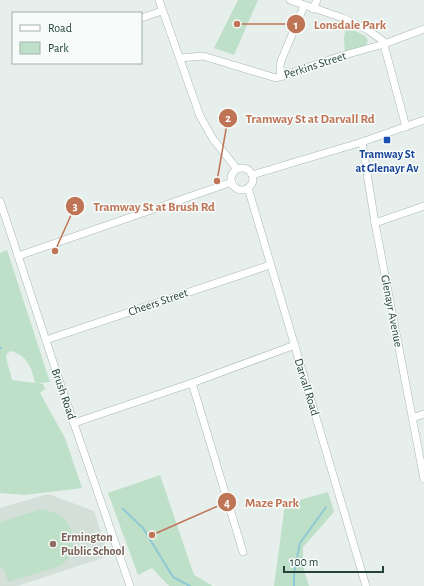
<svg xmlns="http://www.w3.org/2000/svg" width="424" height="586" viewBox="0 0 424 586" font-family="'Alegreya Sans',sans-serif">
  <rect width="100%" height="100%" fill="#e6efeb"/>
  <polygon fill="#d4dfda" points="48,494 94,511 109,556 17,586 0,586 0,508"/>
  <g fill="#bfe0c8" fill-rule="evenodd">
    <polygon points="238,0 258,0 234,55 214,48"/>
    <polygon points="346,26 365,36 368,40 366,45 345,53 344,38"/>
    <path d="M7 250 50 382 39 383 43 384 45 389 40 393 65 438 82 488 25 495 0 493V253ZM10 351C26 354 32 367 35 383L12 380C10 371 7 364 6 355Z"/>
    <polygon points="160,475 194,575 213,586 169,586 152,568 138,575 108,493"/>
    <polygon points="328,492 334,512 303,547 303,567 309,586 274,586 285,504"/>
    <path d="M42 509C49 511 57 513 63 517 66 520 68 524 70 528 77 543 74 556 60 566L8 582 3 567H0V522Z"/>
  </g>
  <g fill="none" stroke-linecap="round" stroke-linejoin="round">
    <g stroke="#8ec9d4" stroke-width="2">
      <polyline points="0,347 1,348"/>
      <polyline points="123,509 143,528 173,577 190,586"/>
      <polyline points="294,586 294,573 300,543 326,507"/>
    </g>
    <defs>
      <g id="street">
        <polyline points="159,0 200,116 213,139 237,169"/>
        <polyline points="290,0 343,18 368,30 383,41 406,127"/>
        <polyline points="313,9 317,0"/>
        <polyline points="141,18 162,11"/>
        <polyline points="180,58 203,56 276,78 341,56 384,44 424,29"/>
        <polyline points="281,77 280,66 281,61 304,6"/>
        <polyline points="362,142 375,223 424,479"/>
        <circle cx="242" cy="179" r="11"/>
        <polyline points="252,175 362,142 424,120"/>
        <polyline points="248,188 366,586"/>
        <polyline points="0,201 59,380 130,586"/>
        <polyline points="375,223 424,206"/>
        <polyline points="18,256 232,182"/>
        <polyline points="46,340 270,265"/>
        <polyline points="192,383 243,552"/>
        <polyline points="412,418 424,414"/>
        <polyline points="74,423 192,383 295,345"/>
      </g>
    </defs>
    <use href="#street" stroke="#a8b8b2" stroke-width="8"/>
    <use href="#street" stroke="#fff" stroke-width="7"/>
  </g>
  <rect fill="#1a4fb4" stroke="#f7fbf9" stroke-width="1.5" x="383" y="136" width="8" height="8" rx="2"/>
  <circle fill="#8d6e63" stroke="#f7fbf9" stroke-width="1.5" cx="53" cy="544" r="4"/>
  <g text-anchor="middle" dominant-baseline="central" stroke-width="3" stroke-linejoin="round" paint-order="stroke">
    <g font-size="12" fill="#24423a" stroke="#f7fbf9">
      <text transform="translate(315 65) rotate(-18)">Perkins Street</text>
      <text transform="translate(158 302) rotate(-19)">Cheers Street</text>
      <text transform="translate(392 311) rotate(79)">Glenayr Avenue</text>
      <text transform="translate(307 387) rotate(73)">Darvall Road</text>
      <text transform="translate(64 394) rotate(71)">Brush Road</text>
    </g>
    <g font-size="12" font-weight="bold" fill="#164399" stroke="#f7fbf9">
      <text x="387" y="154">Tramway St<tspan x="387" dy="14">at Glenayr Av</tspan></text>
    </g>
    <g font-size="12" font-weight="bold" fill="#785e54" stroke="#f7fbf9" text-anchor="start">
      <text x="61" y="537">Ermington<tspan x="61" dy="14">Public School</tspan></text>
    </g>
  </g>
  <path fill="none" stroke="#c07456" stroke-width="1.5" d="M237 24L296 24M217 181L228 118M55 251L75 206M152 535L227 502"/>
  <g fill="#c07456" stroke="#f7fbf9" stroke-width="1.5">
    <circle cx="237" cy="24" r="4"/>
    <circle cx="217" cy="181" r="4"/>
    <circle cx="55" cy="251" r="4"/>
    <circle cx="152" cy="535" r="4"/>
    <circle cx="296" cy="24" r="10"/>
    <circle cx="228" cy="118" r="10"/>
    <circle cx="75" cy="206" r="10"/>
    <circle cx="227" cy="502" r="10"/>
  </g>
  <g font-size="12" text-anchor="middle" font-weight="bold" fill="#fff">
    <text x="296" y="29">1</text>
    <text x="228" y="122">2</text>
    <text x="75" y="210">3</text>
    <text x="227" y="507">4</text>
  </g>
  <g font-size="13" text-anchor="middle" font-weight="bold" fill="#c07456" stroke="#f7fbf9" stroke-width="3" stroke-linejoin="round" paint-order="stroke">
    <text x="350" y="29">Lonsdale Park</text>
    <text x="310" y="123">Tramway St at Darvall Rd</text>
    <text x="154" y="211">Tramway St at Brush Rd</text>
    <text x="272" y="507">Maze Park</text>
  </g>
  <rect x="12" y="12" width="130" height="52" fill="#f7fbf9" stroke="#a3b1ad"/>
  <rect x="20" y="25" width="20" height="6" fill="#ffffff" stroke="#a3b1ad"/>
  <text x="48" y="32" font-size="12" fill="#24423a">Road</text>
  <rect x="20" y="42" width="20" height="12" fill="#bfe0c8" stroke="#a3b1ad"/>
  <text x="48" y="52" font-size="12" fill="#24423a">Park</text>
  <path d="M284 566v6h99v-6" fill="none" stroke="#24423a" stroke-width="2"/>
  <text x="290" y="566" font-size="12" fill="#24423a" stroke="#f7fbf9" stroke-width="3" paint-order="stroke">100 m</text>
</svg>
